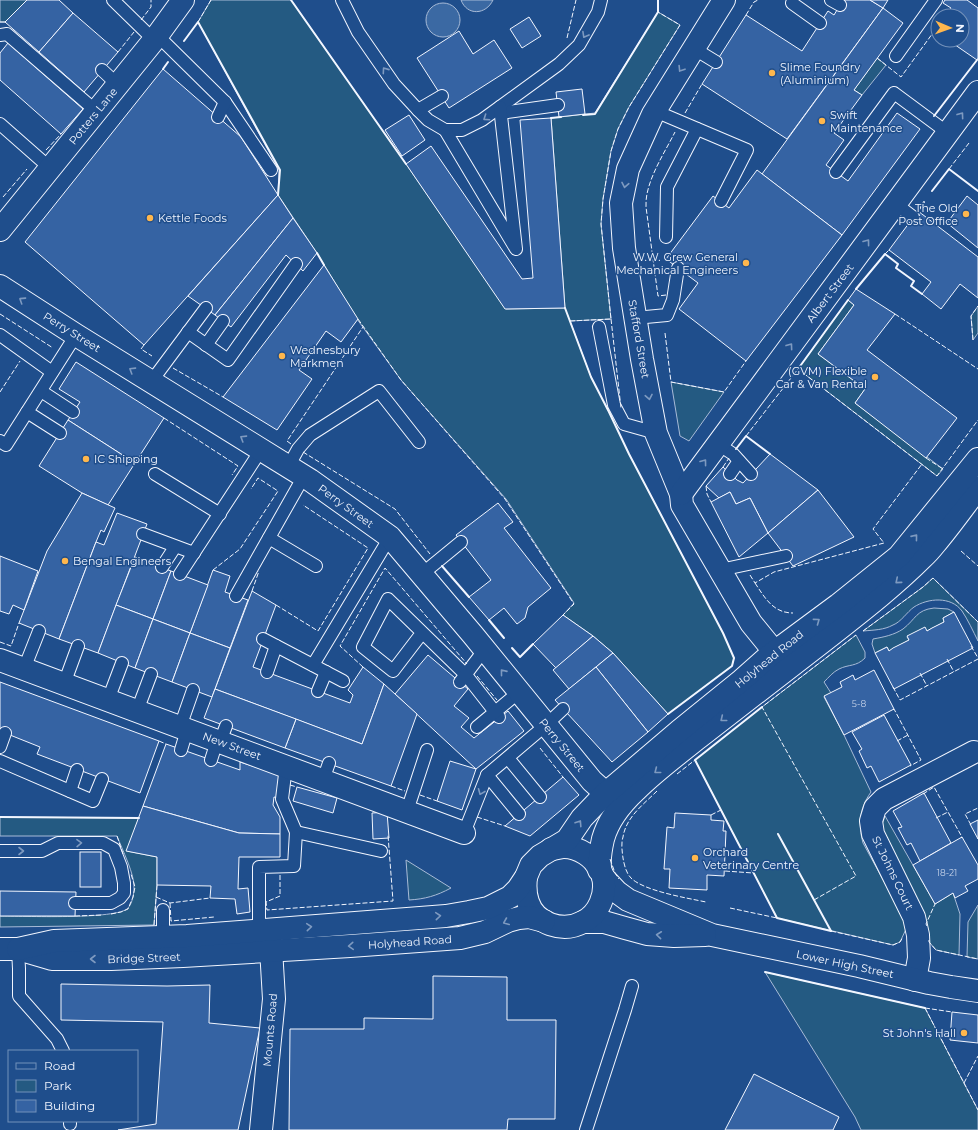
<svg xmlns="http://www.w3.org/2000/svg" width="978" height="1130" viewBox="0 0 978 1130" font-family="Montserrat,sans-serif">
  <rect width="100%" height="100%" fill="#1f4e8c"/>
  <g fill="#245a82" stroke="#a8bbd7">
    <polygon points="0,0 27,0 5,22 0,22"/>
    <polygon points="211,0 291,0 406,164 506,309 565,308 551,118 595,113 658,12 680,25 629,107 618,129 611,151 603,199 601,224 611,319 570,321 591,377 609,412 629,454 723,633 734,658 732,666 668,714 613,653 593,636 563,615 574,603 506,499 401,380 357,319 317,253 278,195 279,170 198,22"/>
    <polygon points="877,58 886,65 862,95 854,90"/>
    <polygon points="848,300 854,305 818,354 865,389 855,403 943,469 937,476 798,369"/>
    <polygon points="978,306 978,333 973,340 971,316"/>
    <polygon points="671,382 724,392 689,441 680,436"/>
    <path d="M933 578 978 622V641C973 631 968 620 962 611 951 596 928 598 914 607 907 612 901 622 893 625 884 630 874 630 863 631L923 587Z"/>
    <path d="M934 608 948 609 954 612 943 618 944 622 927 631 907 637 909 640 889 651 887 647 875 653 872 644 873 639C884 637 894 635 903 629 916 619 916 610 934 608Z"/>
    <path d="M856 635 865 652V658C856 667 849 664 839 669 833 672 829 677 824 682L831 693 824 697 844 735 871 792C859 809 858 824 863 843L905 920 907 927 900 942 893 945 777 918 695 760 762 707Z"/>
    <polygon points="885,816 935,904 953,893 960,914 959,955 936,950 929,942 880,830"/>
    <path d="M0 817 139 818 127 851 157 857V885L154 925 0 927V916C20 916 118 920 128 908 132 904 134 894 134 888 135 875 122 849 117 836H0Z"/>
    <path d="M406 860 451 888C436 896 425 899 409 900Z"/>
    <polygon points="978,905 978,959 967,957 968,922"/>
    <polygon points="765,972 925,1008 978,1110 978,1130 861,1130 855,1117"/>
  </g>
  <g fill="#3b69a3" stroke="#a8bbd7">
    <path d="M461 0H493C486 15 467 16 461 0Z"/>
    <circle cx="443" cy="20" r="17"/>
  </g>
  <g fill="#3563a3" stroke="#f2f6ff">
    <polygon points="27,0 59,0 73,13 39,52 5,22"/>
    <polygon points="843,0 870,0 883,8 787,139 702,84 746,15 802,51 828,11 834,15"/>
    <polygon points="870,0 888,0 883,8"/>
    <polygon points="945,0 967,0 978,8 978,58 977,60 948,40 962,40 962,16 945,16 951,8 943,3"/>
    <polygon points="883,8 903,23 854,90 862,95 834,133 844,140 826,165 848,181 897,113 920,129 842,235 762,174"/>
    <polygon points="73,13 118,52 84,92 39,52"/>
    <polygon points="529,17 541,36 522,48 510,29"/>
    <polygon points="459,31 473,54 494,40 512,68 449,108 417,58"/>
    <polygon points="8,43 83,109 61,134 0,80 0,53"/>
    <polygon points="163,69 241,137 278,195 144,345 25,242"/>
    <polygon points="582,89 585,114 559,117 556,92"/>
    <polygon points="409,115 425,140 402,156 385,130"/>
    <polygon points="551,118 565,308 505,309 406,164 431,146 522,279 533,278 520,120"/>
    <polygon points="757,170 842,235 746,361 679,309 698,283 666,259 713,196 729,208"/>
    <polygon points="278,195 293,218 215,315 188,296"/>
    <polygon points="967,196 978,205 978,248 947,223"/>
    <polygon points="918,211 978,257 978,298 960,284 941,309 922,294 931,282 889,250"/>
    <polygon points="293,218 317,253 303,271 286,255 231,327 215,315"/>
    <polygon points="324,265 358,319 341,342 326,331 299,370 312,379 277,430 223,397"/>
    <polygon points="856,289 895,314 867,350 957,418 926,458 855,403 865,389 818,354 854,305 848,300"/>
    <polygon points="76,362 164,418 135,463 68,420 80,402 59,389"/>
    <polygon points="68,420 135,463 108,505 82,493 39,466"/>
    <polygon points="770,454 818,490 768,533 750,498 736,504 730,492 719,498 706,486 723,467 737,480 743,483"/>
    <polygon points="818,490 854,537 793,566 768,533"/>
    <polygon points="730,492 736,504 750,498 768,533 739,557 711,502"/>
    <polygon points="82,493 115,508 104,532 101,530 96,542 59,639 19,623 47,551"/>
    <polygon points="498,503 513,522 504,528 551,588 528,607 525,618 517,624 504,608 489,620 469,597 491,580 456,535"/>
    <polygon points="117,513 147,524 98,653 59,639 96,542 104,545"/>
    <polygon points="0,556 38,571 24,610 13,605 9,614 0,611"/>
    <polygon points="135,557 171,571 153,619 116,605"/>
    <polygon points="213,570 230,576 225,592 248,600 230,648 190,633"/>
    <polygon points="171,571 208,585 190,633 153,619"/>
    <polygon points="252,591 276,605 253,667 350,703 353,695 348,690 363,667 384,684 362,744 215,689"/>
    <polygon points="116,605 153,619 135,668 98,653"/>
    <polygon points="954,612 973,648 894,689 875,653 887,647 889,651 893,648 909,640 907,636 925,627 927,631 932,628 944,622 943,618"/>
    <polygon points="563,615 593,636 556,668 533,644"/>
    <polygon points="153,619 190,633 172,682 135,668"/>
    <polygon points="190,633 230,648 212,697 172,682"/>
    <polygon points="593,636 613,653 569,689 553,670"/>
    <polygon points="613,653 668,714 648,732 596,667"/>
    <polygon points="428,655 468,689 454,706 469,718 461,727 474,738 508,711 524,731 476,769 395,694"/>
    <polygon points="596,667 648,732 612,762 555,700"/>
    <polygon points="874,670 894,709 844,735 824,696 842,687 840,682 853,675 855,680"/>
    <polygon points="0,682 159,741 140,793 37,754 40,747 0,731"/>
    <polygon points="384,684 417,714 391,786 285,748 296,719 362,744"/>
    <polygon points="215,689 296,719 285,748 204,718"/>
    <polygon points="884,715 911,765 879,782 871,766 867,768 859,751 862,749 852,732"/>
    <polygon points="166,744 240,770 240,762 290,778 288,800 274,797 273,805 280,817 280,834 239,833 143,806"/>
    <polygon points="450,761 476,769 462,810 437,801"/>
    <polygon points="563,777 579,795 530,836 505,826"/>
    <polygon points="297,787 337,798 333,813 293,801"/>
    <polygon points="924,793 951,843 920,861 911,843 907,845 898,828 902,827 893,811"/>
    <polygon points="143,806 239,833 280,834 280,857 239,857 238,889 248,888 250,912 237,914 235,899 210,898 211,886 157,885 157,857 126,851"/>
    <polygon points="387,812 389,838 373,839 372,813"/>
    <polygon points="675,813 711,815 711,820 724,821 723,831 726,831 724,876 707,875 707,890 669,888 670,869 664,869 667,827 674,828"/>
    <polygon points="978,820 978,839 970,824"/>
    <polygon points="962,837 978,865 978,879 965,886 968,891 955,898 953,893 935,904 913,865"/>
    <rect x="80" y="852" width="21" height="35"/>
    <polygon points="0,891 76,892 75,916 0,916"/>
    <polygon points="433,976 507,977 507,1020 556,1020 555,1119 508,1119 507,1130 289,1130 290,1029 364,1029 364,1018 433,1019"/>
    <polygon points="61,984 167,986 210,985 209,1023 260,1028 238,1130 118,1130 156,1124 163,1022 61,1020"/>
    <polygon points="952,1012 978,1015 978,1043 950,1040"/>
    <polygon points="754,1074 839,1117 833,1130 725,1130"/>
  </g>
  <g fill="none" stroke-linecap="round" stroke-linejoin="round">
    <defs>
      <g id="lane">
        <polyline points="113,0 154,40"/>
        <polyline points="342,0 358,32 394,84 418,110 428,120 445,130 462,130 482,120 559,64 579,45 598,12 601,0"/>
        <polyline points="831,0 840,5"/>
        <polyline points="792,3 820,23"/>
        <polyline points="0,35 7,34 96,111"/>
        <polyline points="158,36 225,102 271,170"/>
        <polyline points="693,48 716,62"/>
        <polyline points="896,56 936,0"/>
        <polyline points="102,70 118,85"/>
        <polyline points="418,110 442,96"/>
        <polyline points="655,111 747,150 721,201"/>
        <polyline points="501,113 558,105"/>
        <polyline points="218,117 225,102"/>
        <polyline points="0,124 50,168"/>
        <polyline points="445,130 516,249 500,107"/>
        <polyline points="836,172 894,93 948,133"/>
        <polyline points="896,204 913,217"/>
        <polyline points="666,237 667,187 697,129"/>
        <polyline points="635,318 667,315 673,300 678,268"/>
        <polyline points="599,327 614,405 624,424 656,433"/>
        <polyline points="188,332 228,360 296,264"/>
        <polyline points="0,335 52,372"/>
        <polyline points="206,345 223,321"/>
        <polyline points="151,382 206,308"/>
        <polyline points="41,391 73,412"/>
        <polyline points="27,412 60,433"/>
        <polyline points="0,441 6,445 76,335"/>
        <polyline points="718,444 733,454 751,474"/>
        <polyline points="288,467 298,449 310,435 379,391 419,442"/>
        <polyline points="155,474 220,514"/>
        <polyline points="730,474 739,461"/>
        <polyline points="143,534 194,553"/>
        <polyline points="269,538 316,566"/>
        <polyline points="162,567 175,547"/>
        <polyline points="720,570 786,556"/>
        <polyline points="180,574 261,450"/>
        <polyline points="422,574 461,542"/>
        <polyline points="236,596 304,476"/>
        <polyline points="422,633 393,671 363,647 388,599 466,675 499,717"/>
        <polyline points="263,639 343,681"/>
        <polyline points="313,665 390,537"/>
        <polyline points="24,669 39,631"/>
        <polyline points="267,672 276,646"/>
        <polyline points="460,682 485,649"/>
        <polyline points="64,684 78,646"/>
        <polyline points="318,691 326,672"/>
        <polyline points="108,700 122,663"/>
        <polyline points="137,711 151,674"/>
        <polyline points="180,727 193,690"/>
        <polyline points="477,727 519,692"/>
        <polyline points="220,742 226,726"/>
        <polyline points="0,747 5,733"/>
        <polyline points="181,750 187,730"/>
        <polyline points="508,758 540,797"/>
        <polyline points="211,760 217,741"/>
        <polyline points="0,761 93,801 102,779"/>
        <polyline points="487,775 519,814"/>
        <polyline points="323,780 329,763"/>
        <polyline points="70,791 77,770"/>
        <polyline points="407,811 427,750"/>
        <polyline points="296,832 381,851"/>
        <polyline points="464,833 487,775 546,725 563,709"/>
        <polyline points="0,851 42,851 58,843 103,843 114,849 121,867 124,883 124,893 120,898 111,903 75,903"/>
        <polyline points="259,931 259,867 294,866 296,832 282,799 286,766"/>
        <polyline points="163,937 163,910"/>
        <polyline points="18,949 19,969 19,996 57,1039 63,1051"/>
        <polyline points="70,1124 70,1121"/>
        <polyline points="586,1130 625,1010 632,986"/>
      </g>
      <g id="street">
        <polyline points="724,0 653,114 628,169 621,203 624,248 642,359 656,433 681,494 682,505 751,623 786,666"/>
        <polyline points="0,230 154,40 183,0"/>
        <polyline points="0,286 76,335 310,480 390,537 473,635 592,781 620,806"/>
        <polyline points="681,494 978,92"/>
        <polyline points="0,660 464,833"/>
        <polyline points="915,980 919,958 918,935 914,917 873,834 871,821 875,808 884,799 974,752"/>
        <polyline points="261,1130 274,999 270,932"/>
      </g>
      <g id="secondary">
        <polyline points="603,877 617,892 628,900 712,935 859,966 929,983 951,987 978,991"/>
        <polyline points="583,922 604,922 625,928 647,934 674,936 705,935"/>
      </g>
      <g id="primary">
        <path d="M551 849C555 849 560 847 564 847 578 847 595 857 599 870"/>
        <path d="M526 877C525 886 525 894 528 902 535 924 563 933 583 922 599 914 607 894 603 877 602 873 600 871 600 867 599 858 601 848 603 839 608 821 622 803 636 790 655 771 677 755 698 738 741 705 783 672 826 639 859 613 893 587 923 557 929 552 934 545 939 539 953 522 965 505 978 488"/>
        <polyline points="0,949 18,949 52,959 111,959 183,956 350,946 460,938 485,932 508,921 519,918 529,917 544,921"/>
        <polyline points="18,949 54,941 187,936 446,916 469,912 488,908 510,897 518,889 526,877 531,865 540,856 567,840 582,818 605,794 624,778 679,731 742,680 769,656 838,605 899,556 978,459"/>
      </g>
    </defs>
    <use href="#lane" stroke="#f2f6ff" stroke-width="14"/>
    <use href="#street" stroke="#f2f6ff" stroke-width="24"/>
    <use href="#secondary" stroke="#f2f6ff" stroke-width="24"/>
    <use href="#primary" stroke="#f2f6ff" stroke-width="24"/>
    <use href="#lane" stroke="#1f4e8c" stroke-width="12"/>
    <use href="#street" stroke="#1f4e8c" stroke-width="22"/>
    <use href="#secondary" stroke="#1f4e8c" stroke-width="22"/>
    <use href="#primary" stroke="#1f4e8c" stroke-width="22"/>
    <g stroke="#f2f6ff" stroke-width="1" stroke-dasharray="5 2" stroke-linecap="butt">
      <polyline points="746,15 754,2 758,0"/>
      <polyline points="141,20 151,7 151,0"/>
      <polyline points="0,22 5,22"/>
      <polyline points="198,22 211,0"/>
      <polyline points="567,38 576,0"/>
      <polyline points="118,52 134,32"/>
      <polyline points="877,58 901,77 935,30"/>
      <polyline points="685,113 702,84"/>
      <polyline points="46,150 61,134"/>
      <polyline points="949,169 969,143"/>
      <polyline points="3,197 27,169"/>
      <polyline points="885,254 889,250"/>
      <path d="M666 295 658 296 646 207C646 203 646 198 647 194 651 173 666 150 675 132"/>
      <polyline points="0,314 53,348"/>
      <polyline points="895,314 978,369"/>
      <polyline points="358,319 401,380 505,499 574,604 563,615"/>
      <polyline points="611,319 621,408"/>
      <polyline points="570,321 611,319 601,224 603,199 611,151 618,129 629,107 680,25 658,12"/>
      <polyline points="665,333 671,382 724,392 746,361"/>
      <polyline points="973,340 971,316 978,306"/>
      <polyline points="144,345 141,349 152,356"/>
      <polyline points="173,368 223,397"/>
      <polyline points="0,392 20,361"/>
      <polyline points="164,418 238,466 232,475"/>
      <polyline points="746,436 798,369 937,476 978,420"/>
      <polyline points="291,444 287,441 363,327"/>
      <polyline points="303,452 395,509 430,554"/>
      <polyline points="926,458 943,469"/>
      <polyline points="723,467 729,458"/>
      <polyline points="706,486 707,494 711,502"/>
      <polyline points="961,551 978,566"/>
      <polyline points="213,570 240,549 278,491 258,478 251,489"/>
      <polyline points="750,575 755,583 774,572 884,543 873,529 922,464"/>
      <path d="M755 583C765 598 773 613 793 613"/>
      <polyline points="252,591 259,571"/>
      <polyline points="276,605 318,631 368,548 303,505"/>
      <polyline points="863,631 923,587 933,578 978,622"/>
      <polyline points="0,642 11,646 19,623"/>
      <polyline points="971,646 978,658"/>
      <polyline points="947,659 954,672"/>
      <polyline points="363,667 340,646 385,568 467,664"/>
      <polyline points="920,673 927,686"/>
      <polyline points="477,676 497,700"/>
      <polyline points="893,687 900,700 978,659"/>
      <polyline points="893,710 894,709 921,760 910,766"/>
      <polyline points="159,741 166,744"/>
      <polyline points="897,741 908,735"/>
      <polyline points="540,748 563,777"/>
      <polyline points="677,774 695,760"/>
      <polyline points="290,785 297,787"/>
      <polyline points="391,786 405,791"/>
      <path d="M657 791C644 804 626 817 623 837 621 843 622 851 623 858 624 864 626 873 631 878 644 891 687 898 706 902"/>
      <polyline points="923,794 934,787 962,837 961,838"/>
      <polyline points="420,795 437,801"/>
      <polyline points="711,815 721,810"/>
      <polyline points="477,817 505,826"/>
      <polyline points="936,818 948,812"/>
      <polyline points="971,825 965,814 978,808"/>
      <polyline points="117,836 123,854"/>
      <polyline points="610,859 615,873 619,879"/>
      <polyline points="725,871 753,873"/>
      <polyline points="280,875 280,896 266,902 267,910 393,901 388,835"/>
      <polyline points="156,897 170,903 210,898"/>
      <polyline points="814,900 856,876 762,707 856,635"/>
      <polyline points="170,903 171,921 214,917"/>
      <polyline points="730,908 777,918"/>
      <polyline points="111,914 121,912 128,909 133,897 135,887 131,874"/>
      <polyline points="75,916 103,915"/>
      <polyline points="154,925 157,885"/>
      <polyline points="927,926 926,924 935,904"/>
      <polyline points="831,931 893,945 900,942 903,937"/>
      <polyline points="929,940 929,942 936,950 978,959"/>
      <polyline points="925,1008 978,1110"/>
      <polyline points="925,1008 952,1012"/>
      <polyline points="964,1083 978,1056"/>
    </g>
    <g stroke="#f2f6ff" stroke-width="2">
      <polyline points="291,0 406,164"/>
      <polyline points="184,41 198,22 280,170 278,195"/>
      <polyline points="163,69 168,62"/>
      <polyline points="583,115 595,114 658,12 658,0"/>
      <polyline points="934,116 977,60"/>
      <polyline points="551,118 561,117"/>
      <polyline points="932,191 949,169 978,191"/>
      <polyline points="918,211 924,202"/>
      <polyline points="317,253 324,265"/>
      <polyline points="856,289 885,254 898,264 896,268 914,281 911,286 922,294"/>
      <polyline points="565,308 591,377 609,412 629,454 723,633 734,658 732,666 668,714"/>
      <polyline points="798,369 848,300"/>
      <polyline points="736,449 746,436 770,454"/>
      <polyline points="442,566 469,597"/>
      <polyline points="489,620 504,638"/>
      <polyline points="512,648 520,657 533,644"/>
      <polyline points="762,707 695,760 777,918 831,931"/>
      <polyline points="0,817 139,818"/>
      <polyline points="778,834 831,931"/>
      <polyline points="765,972 925,1008"/>
    </g>
  </g>
  <defs><path id="oneway-chevron" d="M-2-3.5L2.5 0L-2 3.5" fill="none" stroke-width="1.6" stroke-linecap="round" stroke-linejoin="round"/></defs>
  <g stroke="#7e9ac0">
    <use href="#oneway-chevron" transform="translate(585 35) rotate(119)"/>
    <use href="#oneway-chevron" transform="translate(681 69) rotate(122)"/>
    <use href="#oneway-chevron" transform="translate(385 70) rotate(-125)"/>
    <use href="#oneway-chevron" transform="translate(961 115) rotate(-54)"/>
    <use href="#oneway-chevron" transform="translate(486 118) rotate(146)"/>
    <use href="#oneway-chevron" transform="translate(625 185) rotate(101)"/>
    <use href="#oneway-chevron" transform="translate(867 242) rotate(-53)"/>
    <use href="#oneway-chevron" transform="translate(22 300) rotate(-147)"/>
    <use href="#oneway-chevron" transform="translate(790 346) rotate(-54)"/>
    <use href="#oneway-chevron" transform="translate(132 370) rotate(-148)"/>
    <use href="#oneway-chevron" transform="translate(649 397) rotate(79)"/>
    <use href="#oneway-chevron" transform="translate(243 438) rotate(-148)"/>
    <use href="#oneway-chevron" transform="translate(704 462) rotate(-53)"/>
    <use href="#oneway-chevron" transform="translate(915 537) rotate(-51)"/>
    <use href="#oneway-chevron" transform="translate(898 581) rotate(140)"/>
    <use href="#oneway-chevron" transform="translate(817 621) rotate(-36)"/>
    <use href="#oneway-chevron" transform="translate(503 672) rotate(-129)"/>
    <use href="#oneway-chevron" transform="translate(723 719) rotate(141)"/>
    <use href="#oneway-chevron" transform="translate(657 771) rotate(142)"/>
    <use href="#oneway-chevron" transform="translate(481 792) rotate(112)"/>
    <use href="#oneway-chevron" transform="translate(579 823) rotate(-57)"/>
    <use href="#oneway-chevron" transform="translate(79 843) rotate(-1)"/>
    <use href="#oneway-chevron" transform="translate(21 851)"/>
    <use href="#oneway-chevron" transform="translate(438 916) rotate(-5)"/>
    <use href="#oneway-chevron" transform="translate(506 922) rotate(157)"/>
    <use href="#oneway-chevron" transform="translate(309 927) rotate(-5)"/>
    <use href="#oneway-chevron" transform="translate(659 935) rotate(-174)"/>
    <use href="#oneway-chevron" transform="translate(351 946) rotate(176)"/>
    <use href="#oneway-chevron" transform="translate(93 959) rotate(-180)"/>
  </g>
  <g fill="#ffb74d" stroke="#1f4e8c" stroke-width="1.5">
    <circle cx="772" cy="73" r="4"/>
    <circle cx="822" cy="121" r="4"/>
    <circle cx="966" cy="214" r="4"/>
    <circle cx="150" cy="218" r="4"/>
    <circle cx="746" cy="263" r="4"/>
    <circle cx="282" cy="356" r="4"/>
    <circle cx="875" cy="377" r="4"/>
    <circle cx="86" cy="459" r="4"/>
    <circle cx="65" cy="561" r="4"/>
    <circle cx="695" cy="858" r="4"/>
    <circle cx="964" cy="1033" r="4"/>
  </g>
  <g text-anchor="middle" dominant-baseline="central" stroke-width="3" stroke-linejoin="round" paint-order="stroke">
    <g font-size="9" fill="#c3d1e8">
      <text x="859" y="703">5-8</text>
      <text x="947" y="872">18-21</text>
    </g>
    <g font-size="11" fill="#f2f6ff" stroke="#1f4e8c" text-anchor="start">
      <text x="780" y="67">Slime Foundry<tspan x="780" dy="13">(Aluminium)</tspan></text>
      <text x="830" y="115">Swift<tspan x="830" dy="13">Maintenance</tspan></text>
      <text x="958" y="208" text-anchor="end">The Old<tspan x="958" dy="13">Post Office</tspan></text>
      <text x="158" y="218">Kettle Foods</text>
      <text x="738" y="257" text-anchor="end">W.W. Grew General<tspan x="738" dy="13">Mechanical Engineers</tspan></text>
      <text x="290" y="350">Wednesbury<tspan x="290" dy="13">Markmen</tspan></text>
      <text x="867" y="371" text-anchor="end">(GVM) Flexible<tspan x="867" dy="13">Car &amp; Van Rental</tspan></text>
      <text x="94" y="459">IC Shipping</text>
      <text x="73" y="561">Bengal Engineers</text>
      <text x="703" y="852">Orchard<tspan x="703" dy="13">Veterinary Centre</tspan></text>
      <text x="956" y="1033" text-anchor="end">St John's Hall</text>
    </g>
    <g font-size="11" fill="#f2f6ff" stroke="#1f4e8c">
      <text transform="translate(93 116) rotate(-51)">Potters Lane</text>
      <text transform="translate(830 293) rotate(-53)">Albert Street</text>
      <text transform="translate(72 332) rotate(32)">Perry Street</text>
      <text transform="translate(639 339) rotate(80)">Stafford Street</text>
      <text transform="translate(346 506) rotate(36)">Perry Street</text>
      <text transform="translate(769 659) rotate(-39)">Holyhead Road</text>
      <text transform="translate(562 745) rotate(51)">Perry Street</text>
      <text transform="translate(232 746) rotate(20)">New Street</text>
      <text transform="translate(893 873) rotate(64)">St Johns Court</text>
      <text transform="translate(410 942) rotate(-4)">Holyhead Road</text>
      <text transform="translate(144 958) rotate(-2)">Bridge Street</text>
      <text transform="translate(845 964) rotate(12)">Lower High Street</text>
      <text transform="translate(270 1030) rotate(-85)">Mounts Road</text>
    </g>
  </g>
  <rect x="8" y="1050" width="130" height="72" fill="#1f4e8c" stroke="#7391ba"/>
  <rect x="16" y="1063" width="20" height="6" fill="#1f4e8c" stroke="#7391ba"/>
  <text x="44" y="1070" font-size="12" fill="#f2f6ff">Road</text>
  <rect x="16" y="1080" width="20" height="12" fill="#245a82" stroke="#7391ba"/>
  <text x="44" y="1090" font-size="12" fill="#f2f6ff">Park</text>
  <rect x="16" y="1100" width="20" height="12" fill="#3563a3" stroke="#7391ba"/>
  <text x="44" y="1110" font-size="12" fill="#f2f6ff">Building</text>
  <g transform="translate(950 28) rotate(92)"><circle r="19" fill="#1f4e8c" stroke="#7391ba"/>
  <path d="M0-3L7 15L0 10L-7 15Z" fill="#ffb74d"/>
  <text y="-6" font-size="11" font-weight="bold" text-anchor="middle" fill="#f2f6ff">N</text>
  </g>
</svg>
